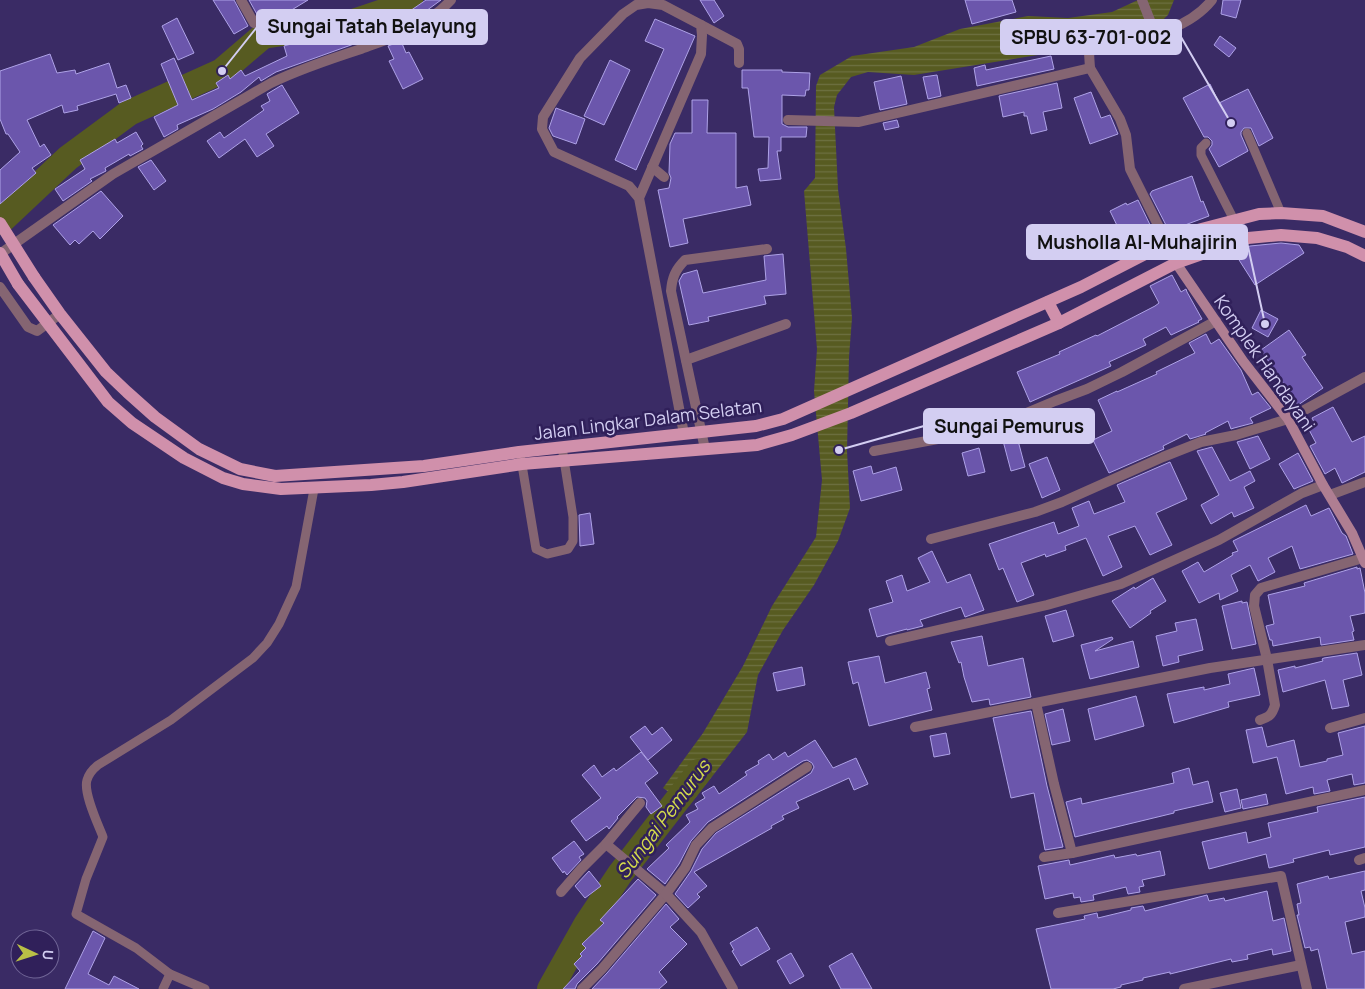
<svg xmlns="http://www.w3.org/2000/svg" width="1365" height="989" viewBox="0 0 1365 989" font-family="Manrope,sans-serif">
  <defs>
    <pattern id="water-rules" width="6" height="5" patternUnits="userSpaceOnUse" patternTransform="scale(1.25)"><rect width="6" height="5" fill="#575b21"/><path d="M0 2.5h6" fill="none" stroke="#6e7142"/></pattern>
  </defs>
  <rect width="100%" height="100%" fill="#3a2b65"/>
  <polygon fill="url(#water-rules)" points="1138,0 1174,0 1168,15 1156,26 1082,51 1063,51 914,75 868,72 851,77 837,95 834,107 838,189 846,249 852,318 849,357 847,451 850,508 838,541 814,585 783,630 758,675 747,732 689,806 663,788 703,733 743,666 772,606 816,537 822,480 814,391 817,349 804,191 815,178 816,86 820,75 852,56 914,47 960,29 1028,16 1068,18 1112,12"/>
  <g fill="none" stroke-linecap="round" stroke-linejoin="round">
    <g stroke="#575b21" stroke-width="26">
      <polyline points="0,222 68,158 129,113 222,71 263,36 350,23 401,6 410,0"/>
      <polyline points="550,989 586,925 620,874 699,772"/>
    </g>
  </g>
  <g fill="#6b56ac" stroke="#aea2e7">
    <polygon points="213,0 234,0 248,26 234,34"/>
    <polygon points="249,0 308,0 285,14 283,12 264,24 260,18 259,18"/>
    <polygon points="426,0 441,0 415,19 410,11"/>
    <polygon points="700,0 714,0 724,16 714,23"/>
    <polygon points="965,0 1012,0 1016,12 972,24"/>
    <polygon points="1223,0 1241,0 1236,18 1221,14"/>
    <polygon points="177,18 194,53 178,60 162,26"/>
    <polygon points="655,19 695,36 636,170 615,160 664,49 645,41"/>
    <polygon points="376,25 379,35 276,72 261,81 259,77 241,92 213,109 177,125 178,129 164,137 154,117 178,105 161,64 174,58 192,100 219,88 216,83 228,75 230,79 241,70 245,76 287,56 284,46 305,40 306,43 319,39 319,40"/>
    <polygon points="1220,36 1236,48 1229,57 1214,45"/>
    <polygon points="401,41 406,53 409,52 423,79 403,89 389,61 394,59 388,46"/>
    <polygon points="50,54 57,73 75,70 76,74 109,63 117,88 126,85 131,98 119,103 116,94 77,106 78,110 64,113 62,105 27,120 40,147 44,144 51,155 32,168 36,173 0,204 0,170 20,152 8,134 6,134 0,119 0,71"/>
    <polygon points="1051,56 1054,69 977,86 974,68 985,65 986,70"/>
    <polygon points="610,60 630,70 604,125 584,116"/>
    <polygon points="742,70 782,70 782,72 810,73 809,90 806,90 805,96 782,95 782,124 788,127 807,127 806,137 781,137 781,151 777,151 781,179 760,181 758,169 768,168 769,137 754,137 748,88 742,88"/>
    <polygon points="937,75 941,96 928,99 923,77"/>
    <polygon points="901,76 907,104 880,110 874,82"/>
    <polygon points="1057,83 1062,108 1043,112 1047,130 1031,134 1027,116 1024,116 1024,112 1003,117 999,96"/>
    <polygon points="1210,84 1219,103 1248,89 1273,138 1259,146 1251,128 1244,128 1241,132 1241,135 1248,151 1219,167 1209,149 1212,145 1212,141 1208,137 1204,137 1183,98"/>
    <polygon points="282,85 299,113 266,134 274,146 257,157 245,139 219,158 207,141 220,132 224,138 264,110 261,106 270,101 267,94"/>
    <polygon points="1091,92 1101,118 1110,115 1118,134 1090,144 1074,98"/>
    <polygon points="692,100 708,100 707,133 736,133 736,188 747,186 751,205 683,219 688,243 670,247 658,190 669,188 671,178 669,173 670,144 675,133 692,133"/>
    <polygon points="556,108 585,119 576,144 553,136 549,128"/>
    <polygon points="897,120 899,127 885,130 883,123"/>
    <polygon points="136,132 143,144 141,146 143,149 130,156 129,154 105,168 106,171 90,179 92,181 63,201 55,189 85,169 80,160 115,139 117,143"/>
    <polygon points="151,160 166,181 154,190 138,167"/>
    <polygon points="1192,176 1201,202 1203,201 1209,216 1169,231 1150,194 1152,191"/>
    <polygon points="101,191 123,216 100,239 93,231 79,244 75,240 70,245 53,225"/>
    <polygon points="1138,200 1154,233 1127,246 1110,211 1126,203 1127,205"/>
    <polygon points="1281,243 1299,245 1304,253 1255,285 1234,252 1250,246"/>
    <polygon points="783,254 786,294 764,296 766,304 708,317 709,321 689,325 679,281 683,274 697,270 703,293 766,280 764,256"/>
    <polygon points="1172,275 1181,292 1186,289 1187,292 1202,319 1198,321 1199,322 1171,335 1166,327 1143,339 1146,345 1109,362 1111,366 1030,402 1017,372 1060,354 1059,352 1096,335 1097,336 1155,306 1159,303 1150,286"/>
    <polygon points="1261,310 1278,319 1268,337 1252,328"/>
    <polygon points="1289,330 1306,355 1302,357 1323,388 1298,405 1261,350"/>
    <polygon points="1206,334 1211,344 1219,339 1241,370 1252,395 1258,392 1271,408 1250,418 1253,423 1234,428 1231,429 1228,421 1205,433 1206,434 1190,439 1187,434 1163,446 1164,449 1109,473 1093,440 1112,431 1098,400 1117,391 1117,392 1157,374 1156,372 1195,353 1189,343"/>
    <polygon points="1333,407 1352,442 1365,436 1365,472 1342,483 1335,468 1325,474 1310,446 1316,443 1308,428 1315,424 1312,418"/>
    <polygon points="1016,433 1025,467 1011,471 1002,437"/>
    <polygon points="1258,436 1270,459 1250,469 1237,442"/>
    <polygon points="1212,447 1230,481 1250,471 1255,481 1244,487 1254,508 1234,517 1232,512 1211,524 1201,505 1219,495 1197,451"/>
    <polygon points="979,448 985,472 968,476 962,453"/>
    <polygon points="1298,453 1313,481 1294,489 1279,464"/>
    <polygon points="1047,457 1060,490 1042,498 1029,464"/>
    <polygon points="1170,462 1187,499 1156,513 1172,545 1150,555 1135,526 1108,536 1122,567 1103,576 1086,538 1065,546 1066,550 1046,557 1045,554 1021,563 1034,595 1017,602 1003,568 999,570 989,544 1054,522 1058,534 1079,526 1072,508 1089,501 1094,514 1125,502 1117,485"/>
    <polygon points="871,466 873,474 896,467 902,490 861,501 853,471"/>
    <polygon points="1306,505 1311,516 1329,508 1342,533 1346,536 1353,554 1300,569 1292,546 1268,558 1275,572 1258,581 1250,565 1231,575 1238,591 1220,600 1219,593 1199,603 1182,571 1198,562 1204,572 1233,555 1232,553 1238,551 1233,541"/>
    <polygon points="590,513 594,544 580,546 579,515"/>
    <polygon points="932,551 947,583 970,574 984,610 965,617 961,607 920,620 923,626 907,630 907,629 877,637 869,609 893,602 886,581 902,575 907,591 930,582 918,558"/>
    <polygon points="1357,567 1357,569 1360,568 1365,593 1365,613 1350,616 1354,631 1352,632 1354,640 1321,645 1320,637 1273,646 1272,640 1270,640 1266,626 1274,624 1268,595 1305,586 1304,583"/>
    <polygon points="1153,578 1166,601 1150,611 1151,613 1130,628 1112,601 1134,587 1135,589"/>
    <polygon points="1242,601 1242,603 1247,602 1256,644 1232,649 1222,606"/>
    <polygon points="1066,610 1074,636 1053,642 1045,616"/>
    <polygon points="1196,619 1203,650 1178,656 1179,662 1163,666 1156,636 1177,631 1175,623"/>
    <polygon points="982,636 988,666 1023,658 1031,697 990,705 989,699 972,702 964,677 961,662 959,663 951,642"/>
    <polygon points="1112,637 1113,639 1095,651 1133,641 1139,667 1090,679 1081,645"/>
    <polygon points="1357,653 1362,675 1343,680 1349,706 1332,709 1325,680 1283,692 1278,670 1295,666 1295,668 1323,661 1322,659 1324,658"/>
    <polygon points="879,656 885,683 926,672 930,688 927,689 932,710 869,726 858,682 853,684 848,662"/>
    <polygon points="802,667 805,685 777,691 773,673"/>
    <polygon points="1254,668 1260,695 1228,702 1229,707 1174,723 1167,694 1204,687 1204,690 1230,684 1228,674"/>
    <polygon points="1136,696 1144,726 1095,740 1088,709"/>
    <polygon points="1063,709 1070,741 1052,745 1045,714"/>
    <polygon points="1031,711 1047,786 1063,847 1045,850 1034,793 1011,798 993,718"/>
    <polygon points="645,726 652,735 662,727 672,740 648,760 630,737"/>
    <polygon points="1365,726 1365,783 1354,785 1352,774 1327,780 1330,791 1314,794 1313,787 1286,794 1277,757 1253,763 1246,730 1262,727 1267,747 1294,740 1300,767 1327,761 1327,759 1343,755 1338,733"/>
    <polygon points="946,733 950,754 934,757 930,736"/>
    <polygon points="815,740 833,768 856,758 868,784 854,790 849,778 796,802 799,808 782,816 784,819 771,826 772,828 694,872 707,886 697,894 700,897 688,908 675,894 691,871 702,849 716,833 811,773 814,767 812,763 807,760 803,761 708,822 691,841 679,864 665,884 647,869 669,848 666,845 690,822 686,815 698,809 695,804 705,798 702,793 714,786 719,794 747,775 745,772 759,764 758,761 769,754 773,760 785,752 788,757"/>
    <polygon points="641,752 658,773 645,783 662,806 651,814 646,807 647,801 645,798 637,797 617,817 618,818 609,829 607,826 586,841 571,821 601,798 582,775 594,765 602,777 614,768 616,771"/>
    <polygon points="1189,768 1193,785 1208,781 1213,802 1174,811 1174,813 1075,837 1066,802 1081,798 1082,804 1174,783 1172,773"/>
    <polygon points="1237,789 1241,808 1225,812 1220,793"/>
    <polygon points="1266,794 1268,804 1243,809 1241,800"/>
    <polygon points="1365,797 1365,847 1330,855 1329,850 1293,859 1294,862 1269,868 1266,854 1209,869 1202,842 1246,832 1248,843 1271,837 1268,823 1318,812 1317,807"/>
    <polygon points="574,841 584,854 579,857 581,860 567,875 564,871 563,873 552,858"/>
    <polygon points="1160,851 1165,875 1142,880 1144,886 1139,887 1140,892 1128,894 1126,887 1093,895 1094,900 1081,902 1080,897 1074,898 1073,893 1045,899 1038,866 1069,860 1070,865 1114,855 1115,858 1136,854 1137,856"/>
    <polygon points="589,871 601,886 585,898 575,886"/>
    <polygon points="1365,871 1365,890 1361,891 1365,908 1365,917 1345,922 1352,954 1365,951 1365,989 1327,989 1318,949 1311,951 1310,947 1305,948 1297,915 1299,915 1297,904 1301,903 1297,884 1328,876 1329,879"/>
    <polygon points="638,879 656,895 597,964 577,984 575,989 563,989 580,971 574,964 582,956 580,954 586,948 582,944 604,923 600,920"/>
    <polygon points="1267,891 1273,921 1284,918 1291,951 1273,955 1272,949 1247,955 1248,959 1232,962 1231,959 1170,974 1170,972 1143,978 1143,980 1121,985 1121,987 1113,989 1051,989 1036,929 1085,919 1084,916 1097,913 1098,918 1131,910 1131,908 1143,906 1145,911 1207,895 1209,901 1224,898 1225,901"/>
    <polygon points="666,904 679,919 670,927 687,944 659,972 667,982 659,989 592,989 607,973"/>
    <polygon points="757,927 770,949 741,966 732,951 734,950 730,943"/>
    <polygon points="93,931 105,938 88,974 109,985 114,976 139,989 65,989"/>
    <polygon points="791,953 804,976 790,984 777,961"/>
    <polygon points="852,953 872,989 841,989 829,966"/>
  </g>
  <g fill="none" stroke-linecap="round" stroke-linejoin="round">
    <g stroke="#856572" stroke-width="9">
      <polyline points="1247,133 1281,213"/>
      <polyline points="1206,143 1201,148 1201,155 1234,220"/>
      <polyline points="521,459 536,549 547,554 568,549 573,541 573,517 562,447"/>
      <path d="M170 974 136 948 76 914 86 879 103 837C98 824 83 793 87 780 89 773 93 769 98 765L171 720 253 658 267 643 279 624 296 587 314 489"/>
      <polyline points="163,989 170,974 205,989"/>
    </g>
    <g stroke="#856572" stroke-width="10">
      <polyline points="241,0 254,23"/>
      <polyline points="1142,0 1155,33"/>
      <polyline points="701,25 737,44 739,49 739,63"/>
      <polyline points="788,120 859,122 1090,68"/>
      <polyline points="652,167 664,177"/>
      <polyline points="639,198 701,54 702,35 701,25 663,5 648,3 636,5 623,14 580,58 543,117 542,129 554,152 629,186 639,198 684,434"/>
      <path d="M1167 243 1130 169 1126 135 1120 119 1090 68 1089 53 1096 48C1136 38 1185 34 1212 0"/>
      <path d="M0 254 113 174 271 83C300 69 330 59 361 49 393 37 427 27 451 0"/>
      <polyline points="0,287 28,327 37,331 60,314"/>
      <polyline points="686,360 786,324"/>
      <path d="M705 449 671 291C672 278 675 270 685 260L767 249"/>
      <polyline points="874,451 980,431 1003,423 1055,401 1087,389 1122,372 1216,321"/>
      <polyline points="1330,495 1365,482"/>
      <polyline points="931,539 1035,512 1062,502 1163,457 1201,442 1236,435 1288,419 1365,377"/>
      <polyline points="890,641 1047,605 1121,584 1219,540 1302,493 1323,485"/>
      <polyline points="1036,703 1054,784 1072,853"/>
      <path d="M1260 720C1269 717 1272 715 1275 705L1267 659 1254 606 1255 595 1261 588 1363 558"/>
      <polyline points="915,727 1210,668 1365,645"/>
      <polyline points="1330,728 1365,718"/>
      <polyline points="1044,857 1072,853 1365,790"/>
      <polyline points="1359,860 1365,858"/>
      <polyline points="561,892 581,869 606,844"/>
      <polyline points="1058,913 1281,876 1307,989"/>
      <polyline points="582,989 602,969 666,894 606,844 640,803"/>
      <polyline points="733,989 701,932 666,894 685,868 696,845 712,828 807,767"/>
      <polyline points="1184,989 1301,965"/>
    </g>
    <polyline stroke="#af7e92" stroke-width="10" points="1176,263 1243,361 1288,419 1323,485 1352,533 1365,563"/>
    <g stroke="#d090ab" stroke-width="12">
      <polyline points="34,277 60,314 106,372 127,392 155,417 199,449 240,469 275,476 424,466 519,452 756,426 783,419 1081,287 1186,233 1259,214 1281,213 1323,216 1365,232"/>
      <polyline points="18,284 108,402 132,423 184,458 223,478 243,484 281,489 371,485 403,482 522,464 757,445 792,435 851,413 1059,323 1176,263 1248,238 1281,235 1317,238 1347,247 1365,256"/>
      <polyline points="1048,302 1059,323"/>
    </g>
    <g stroke="#d090ab" stroke-width="12">
      <polyline points="0,223 34,277"/>
      <polyline points="0,253 18,284"/>
    </g>
  </g>
  <g text-anchor="middle" dominant-baseline="central" stroke-width="5" stroke-linejoin="round" paint-order="stroke">
    <g font-size="18" fill="#d3cef2" stroke="#30205a">
      <text transform="translate(1265 363) rotate(55)">Komplek Handayani</text>
      <text transform="translate(648 419) rotate(-7)">Jalan Lingkar Dalam Selatan</text>
    </g>
    <g font-size="19" font-style="italic" fill="#d4db4c" stroke="#30205a">
      <text transform="translate(663 819) rotate(-53)">Sungai Pemurus</text>
    </g>
  </g>
  <path fill="none" stroke="#d3cef2" stroke-width="2" d="M222 71L257 27M1231 123L1181 37M1265 324L1247 242M839 450L924 426"/>
  <g fill="#d3cef2" stroke="#30205a" stroke-width="2">
    <circle cx="222" cy="71" r="5"/>
    <circle cx="1231" cy="123" r="5"/>
    <circle cx="1265" cy="324" r="5"/>
    <circle cx="839" cy="450" r="5"/>
  </g>
  <g fill="#d3cef2" stroke="#d3cef2" stroke-width="2">
    <rect x="257" y="10" width="230" height="34" rx="5"/>
    <rect x="1001" y="20" width="180" height="34" rx="5"/>
    <rect x="1027" y="225" width="220" height="34" rx="5"/>
    <rect x="924" y="409" width="170" height="34" rx="5"/>
  </g>
  <g font-size="19" text-anchor="middle" font-weight="bold" fill="#111">
    <text x="372" y="33">Sungai Tatah Belayung</text>
    <text x="1091" y="44">SPBU 63-701-002</text>
    <text x="1137" y="249">Musholla Al-Muhajirin</text>
    <text x="1009" y="433">Sungai Pemurus</text>
  </g>
  <g transform="translate(35 954) rotate(94)"><circle r="24" fill="#30205a" stroke="#716697"/>
  <path d="M0-4L9 19L0 12L-9 19Z" fill="#bac046"/>
  <text y="-8" font-size="14" font-weight="bold" text-anchor="middle" fill="#d3cef2">U</text>
  </g>
</svg>
